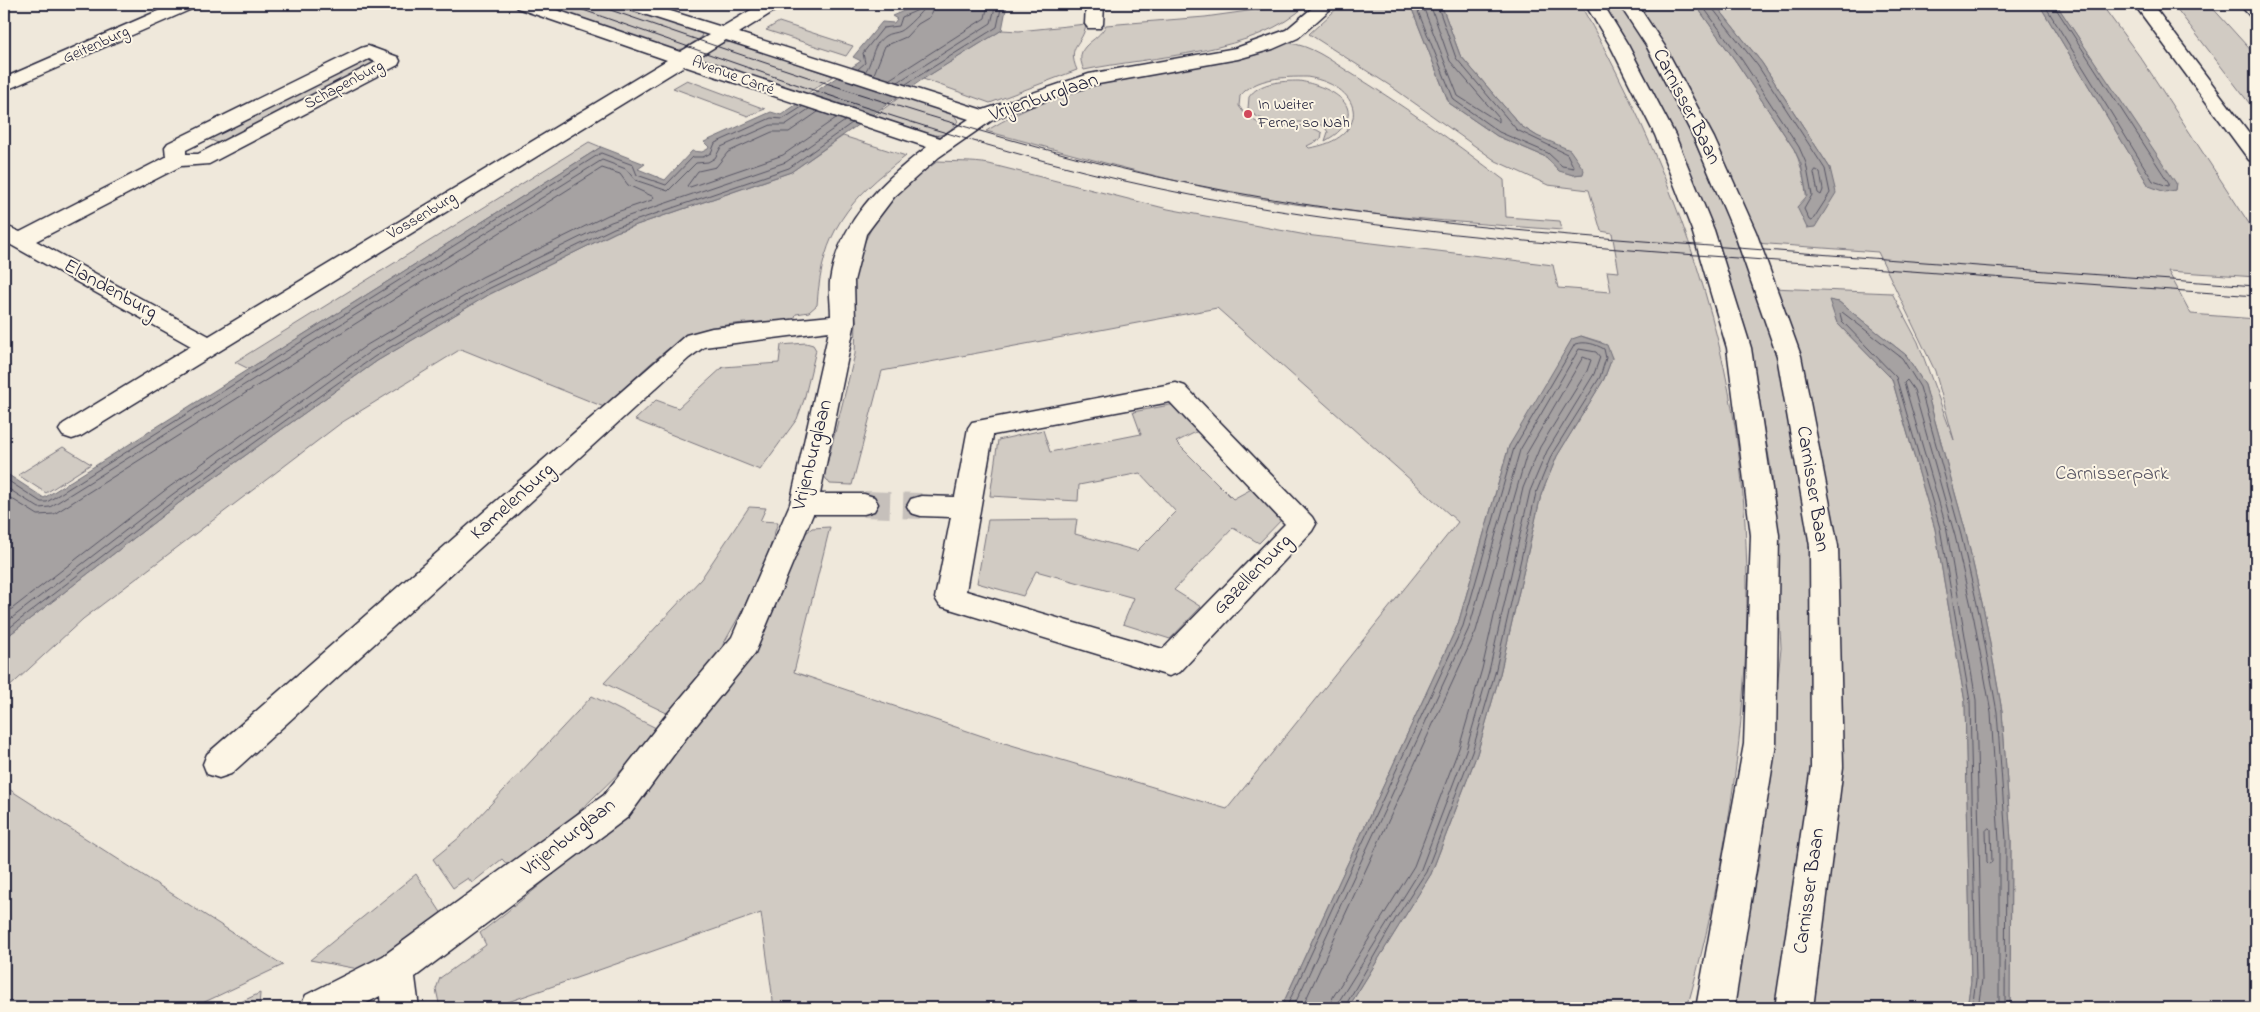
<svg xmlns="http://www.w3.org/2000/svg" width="2260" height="1012" viewBox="0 0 2260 1012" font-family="'Indie Flower',sans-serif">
  <rect width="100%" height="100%" fill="#efe8db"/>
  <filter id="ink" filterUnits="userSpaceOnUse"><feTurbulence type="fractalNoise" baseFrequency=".02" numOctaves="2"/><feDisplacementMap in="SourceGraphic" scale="10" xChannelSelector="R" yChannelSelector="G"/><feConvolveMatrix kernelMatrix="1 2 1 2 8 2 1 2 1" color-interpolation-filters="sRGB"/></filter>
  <g filter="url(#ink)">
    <g fill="#d1cbc3" stroke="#7a767f" fill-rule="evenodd">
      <polygon points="538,4 616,4 701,33 702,37 683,49 674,50"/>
      <path d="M1298 4H1307C1258 54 1151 56 1084 70 1072 44 1097 44 1106 25L1205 17Z"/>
      <path d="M1342 4H1410L1449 103 1497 136 1546 157 1559 170 1573 175 1583 174 1537 136 1521 126 1460 55 1441 4H1580C1647 122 1704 258 1729 392 1767 590 1741 816 1687 1008H1348L1431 874 1477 754 1500 674 1541 495 1557 456 1604 379 1612 358 1601 342 1581 336 1509 446 1458 624 1281 1008H774L761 913 491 1008H440L436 989 440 978 486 945 480 933C555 874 634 812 689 733L799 539 812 528 830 527 794 672 991 739 1227 809 1458 522 1217 308 882 371 852 485 830 484 824 476 855 354 856 322 854 282 859 253 875 221 898 190 938 161C955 162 973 161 989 164L1168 209 1306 235 1553 265 1558 288 1611 292 1607 271 1619 272 1612 233 1601 231 1589 190 1548 185 1496 161 1389 85 1309 34Z"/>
      <polygon points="1601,4 1619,4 1642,38 1682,113 1727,216 1775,347 1805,494 1815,623 1815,712 1802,871 1778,1008 1727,1008 1760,859 1781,648 1772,474 1756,384 1633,59"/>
      <path d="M1630 4H1695L1737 63 1794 149C1806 174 1807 200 1808 228L1830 168 1762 63 1715 4H2039L2149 186 2175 190V183L2056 4H2101L2143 61 2256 234V277L2168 271 2191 314 2256 319V1008H2010L2011 840 2002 711 1985 616 1966 533 1925 385 1906 355 1839 302 1830 301 1837 323 1892 379 1935 529 1965 702 1971 981 1967 1008H1806L1827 901 1840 687 1772 288 1892 293 1918 342 1954 440 1935 371 1878 252 1755 243 1687 101Z"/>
      <polygon points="2173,4 2209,4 2256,56 2256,112"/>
      <polygon points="779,22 853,46 846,56 766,30"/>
      <path d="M1086 24C1083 46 1066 44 1077 70L990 103 923 79 1002 30 1019 31Z"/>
      <polygon points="733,42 833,76 805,95 702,60 703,54 723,43"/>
      <path d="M1288 43C1311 45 1330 60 1349 72 1403 105 1454 142 1504 180L1506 217 1560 221 1562 230C1457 222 1350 215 1246 196 1159 179 1072 154 986 131 1027 106 1072 88 1120 78 1176 66 1233 60 1288 43ZM1307 77C1368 87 1369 139 1309 148L1307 146 1321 139 1322 133C1295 114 1261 141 1239 106L1240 96C1256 77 1284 77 1307 77Z"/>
      <polygon points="363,58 379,64 223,145 206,138"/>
      <polygon points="687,80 765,109 748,116 673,88"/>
      <path d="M1299 81C1320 84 1366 101 1341 129 1337 134 1330 138 1325 141L1328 132C1316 109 1272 137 1248 109L1249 97C1259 82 1282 81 1299 81Z"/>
      <path d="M900 97 953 113 958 121C954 126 948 134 940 135 922 138 889 123 871 118Z"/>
      <path d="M843 136 906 156C848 200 822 231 817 305L809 312 796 314 794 320C763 323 726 321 696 332 667 343 628 386 604 407L461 349 341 423 83 619 4 692V639L179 503 377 361 490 294 616 232 791 172Z"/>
      <polygon points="589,142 601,147 249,369 235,362"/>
      <polygon points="806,343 813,345 816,350 804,400 797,419 760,470 635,420 656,400 678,408 723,367 779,363 781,345"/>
      <polygon points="1175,404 1200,430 1176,442 1233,499 1257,486 1286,515 1259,543 1233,528 1174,590 1201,607 1170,639 1123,624 1134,598 1036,571 1023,596 977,583 988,520 1077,519 1075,534 1137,551 1176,512 1140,473 1079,485 1078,501 990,496 998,440 1043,430 1050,452 1141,434 1133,412"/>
      <polygon points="63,447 91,464 46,493 18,475"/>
      <polygon points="749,507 766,508 760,521 778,522 764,566 742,611 715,659 673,716 604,683 701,579"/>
      <path d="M592 696 660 730C613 781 565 826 512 870L502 859 472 883 468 878 453 888 433 859 460 837Z"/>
      <polygon points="4,786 283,965 192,1008 4,1008"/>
      <polygon points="416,874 444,917 364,970 310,960"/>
      <polygon points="260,993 259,1008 228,1008"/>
    </g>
    <g fill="#a6a2a2" stroke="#716f79">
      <polygon points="920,4 1007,4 1002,30 923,79 791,172 616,232 490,294 377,361 179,503 4,639 4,472 44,498 601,147 645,164 638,169 665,180 692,151 702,152 708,149 709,147 704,142 771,112 781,115 861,61 853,57 882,22 894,23 897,19 892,16"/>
      <polygon points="1410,4 1441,4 1460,55 1521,126 1537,136 1570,150 1584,170 1583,174 1573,175 1559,171 1546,157 1497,136 1449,103"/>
      <polygon points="1695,4 1715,4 1762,63 1830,168 1836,193 1815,227 1807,228 1797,207 1807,196 1801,164 1794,149 1737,63"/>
      <polygon points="2039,4 2056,4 2176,183 2175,190 2165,192 2149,186"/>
      <polygon points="1829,300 1839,302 1906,355 1925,385 1966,533 1985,616 2002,711 2011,840 2010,1008 1967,1008 1971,981 1965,702 1935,529 1892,379 1837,323"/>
      <polygon points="1581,336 1607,345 1612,358 1604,379 1557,456 1541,495 1500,674 1477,754 1431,874 1348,1008 1281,1008 1458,624 1509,446 1572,339"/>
    </g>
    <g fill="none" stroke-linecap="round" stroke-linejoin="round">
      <g stroke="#575564" stroke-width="1">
        <polyline points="1415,4 1454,100 1499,132 1548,153 1562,166 1574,168 1567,154 1517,130 1456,58 1437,4"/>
        <polyline points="1422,4 1458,96 1499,122 1499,118 1450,61 1430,4"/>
        <polyline points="1701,4 1742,60 1799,147 1806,163 1812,195 1804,209 1809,220 1812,221 1830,193 1825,169 1758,66 1713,9 1712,4"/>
        <polyline points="2044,4 2153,181 2168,186 2169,183 2053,4"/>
        <polyline points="858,69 865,63 863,53 883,28 899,26 902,17 918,10 920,4"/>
        <path d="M865 72C874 60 870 47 885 36 889 33 896 33 900 31 905 29 925 9 927 4"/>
        <polyline points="874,74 885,46 906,37 918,24 930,17 934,4"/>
        <polyline points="890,79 985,18 988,4"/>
        <polyline points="898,82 991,23 996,4"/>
        <polyline points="906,84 997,27 1002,4"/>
        <polyline points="818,112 789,132 772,132 728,152 716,167 698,171 687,186 690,187 783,155 836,118"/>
        <polygon points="1816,170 1820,172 1823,190 1821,195 1818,193 1814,173"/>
        <polyline points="4,478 41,502 47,502 601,153 633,165 637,175 666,185 693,157 703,157 711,153 715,143 771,118 783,119 802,107"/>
        <polyline points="4,486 39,508 50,507 602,160 626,169 635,180 668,191 696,163 708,162 715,158 721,147 771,125 785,125 809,109"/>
        <polyline points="4,494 38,515 54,514 602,168 620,174 628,185 654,197 652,200 608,215 482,277 367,345 168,488 4,615"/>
        <polyline points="4,624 173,494 371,351 485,284 611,222 786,162 845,121"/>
        <polyline points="4,632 176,499 374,357 488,289 614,228 789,168 852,123"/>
        <polygon points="1989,828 1991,830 1992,862 1989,864 1987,862 1986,831"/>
        <path d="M1286 1008 1463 626 1514 448 1575 344C1586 341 1595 344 1604 349L1606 358 1600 377 1552 454 1536 493 1495 673 1472 752 1426 872 1396 918 1344 1008"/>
        <polyline points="1293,1008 1469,628 1520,450 1579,349 1596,352 1600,357 1594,374 1547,451 1530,491 1489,671 1466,750 1421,869 1339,1001 1338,1008"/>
        <polyline points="1302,1008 1476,631 1527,453 1583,357 1591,360 1587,371 1540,447 1523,488 1482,669 1459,748 1414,866 1333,997 1330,1008"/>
        <polyline points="1972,1008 1976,980 1970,701 1940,528 1896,377 1842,321 1840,314 1842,312 1902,358 1920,387 1961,535 1980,617 1997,712 2006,840 2005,1008"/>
        <polyline points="1978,1008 1982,980 1976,700 1946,526 1904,383 1907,380 1914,390 1955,536 1974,619 1991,712 1999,841 1999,1008"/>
      </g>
      <polyline stroke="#c6c0bb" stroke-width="26" stroke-dasharray="26 13" stroke-linecap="butt" points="864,504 921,506"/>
      <defs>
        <g id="minor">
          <polygon points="174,4 197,4 194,8 4,91 4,78"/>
          <path d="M514 4H539L680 52 709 35 625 8 622 4H648L722 27 761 4H782L779 8 739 33 983 110 1089 74 1236 48 1286 30 1317 4H1336L1298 38 1273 49 1238 59 1093 85 1007 114 991 121 939 157 894 197 866 234 854 281 855 322 820 494H864L874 497 878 504 874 511 864 514H813L755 653 686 738 628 817 415 977 419 1008H381L380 996 357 1008H300L306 995 383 956 604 795 664 718 732 637 790 504 829 331 704 347 689 358 231 774 219 778 207 774 203 764 207 754 686 335 712 328 831 316C831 304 829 292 830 281 838 223 882 181 927 147L684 66 81 436 72 439 63 436 59 430 63 424 191 346 4 241V225L20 232 166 157 165 147 168 143 361 48 368 46 398 57 400 61 398 65 209 164 181 166 36 241 209 336 667 60 517 8ZM726 40 969 119 940 138 697 58ZM369 59 376 62 198 154H186V150Z"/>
          <polygon points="1086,4 1104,4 1103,24 1100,28 1088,28 1085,24"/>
          <path d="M1176 383 1185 386 1312 517 1316 524 1312 531 1180 672 1169 676 940 606 935 598 951 517 921 516 911 513 907 506 911 499 921 496 955 497 968 428 972 422ZM1170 402 1285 524 1163 649 966 591 993 435Z"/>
        </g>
        <g id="major">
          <polygon points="1585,4 1603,4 1628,45 1675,135 1714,230 1751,348 1779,535 1776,744 1734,1008 1696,1008 1744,744 1751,535 1727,348 1692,230 1655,135 1610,45"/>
          <polygon points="1619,4 1637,4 1664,45 1714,138 1756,232 1801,356 1838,546 1843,767 1813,1008 1775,1008 1811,767 1810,546 1777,356 1734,232 1694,138 1646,45"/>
        </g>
        <g id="highway">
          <polygon points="2134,4 2152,4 2256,142 2256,162 2249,160"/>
          <polygon points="2239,4 2256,4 2256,17 2250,16"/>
        </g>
      </defs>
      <use href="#minor" stroke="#22223b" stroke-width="3"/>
      <use href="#major" stroke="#22223b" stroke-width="3"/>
      <use href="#highway" stroke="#22223b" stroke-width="3"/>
      <use href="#minor" fill="#fcf5e5" fill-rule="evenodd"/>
      <use href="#major" fill="#fcf5e5" fill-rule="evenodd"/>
      <use href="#highway" fill="#fcf5e5" fill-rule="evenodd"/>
      <g stroke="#22223b" stroke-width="1">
        <path d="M566 4C762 72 958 146 1161 189 1351 229 1545 244 1737 258 1910 271 2083 284 2256 296"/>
        <path d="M593 4C792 72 990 143 1196 185 1375 221 1557 235 1738 248 1910 261 2083 274 2256 286"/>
      </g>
    </g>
  </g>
  <circle fill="#d1495b" stroke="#fcf5e5" stroke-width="2" cx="1248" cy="114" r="5"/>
  <g text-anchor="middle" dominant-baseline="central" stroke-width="4" stroke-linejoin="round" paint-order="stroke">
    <g font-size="16" fill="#22223b" stroke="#fcf5e5">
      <text transform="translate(96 45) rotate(-24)">Geitenburg</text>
      <text transform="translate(733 76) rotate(20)">Avenue Carré</text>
      <text transform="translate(344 85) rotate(-28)">Schapenburg</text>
      <text transform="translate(422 216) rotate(-31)">Vossenburg</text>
    </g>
    <g font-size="16" fill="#22223b" stroke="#fcf5e5" text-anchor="start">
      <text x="1258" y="105">In Weiter<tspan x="1258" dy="18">Ferne, so Nah</tspan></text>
    </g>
    <g font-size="20" fill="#22223b" stroke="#fcf5e5">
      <text transform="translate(1044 98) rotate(-19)">Vrijenburglaan</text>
      <text transform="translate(1686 107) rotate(63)">Carnisser Baan</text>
      <text transform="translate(110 290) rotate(29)">Elandenburg</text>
      <text transform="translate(813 455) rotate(-76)">Vrijenburglaan</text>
      <text transform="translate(1812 489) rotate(81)">Carnisser Baan</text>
      <text transform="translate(513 502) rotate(-42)">Kamelenburg</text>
      <text transform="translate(1253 575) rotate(-46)">Gazellenburg</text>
      <text transform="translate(569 838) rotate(-38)">Vrijenburglaan</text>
      <text transform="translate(1810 891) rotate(-82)">Carnisser Baan</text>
    </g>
    <g font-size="20" fill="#575564" stroke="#fcf5e5">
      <text x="2112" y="474">Carnisserpark</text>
    </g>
  </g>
  <rect width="2260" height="1012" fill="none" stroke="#fcf5e5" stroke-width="20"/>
  <rect x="10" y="10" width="2240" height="992" fill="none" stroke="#22223b" stroke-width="2" filter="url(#ink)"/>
</svg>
